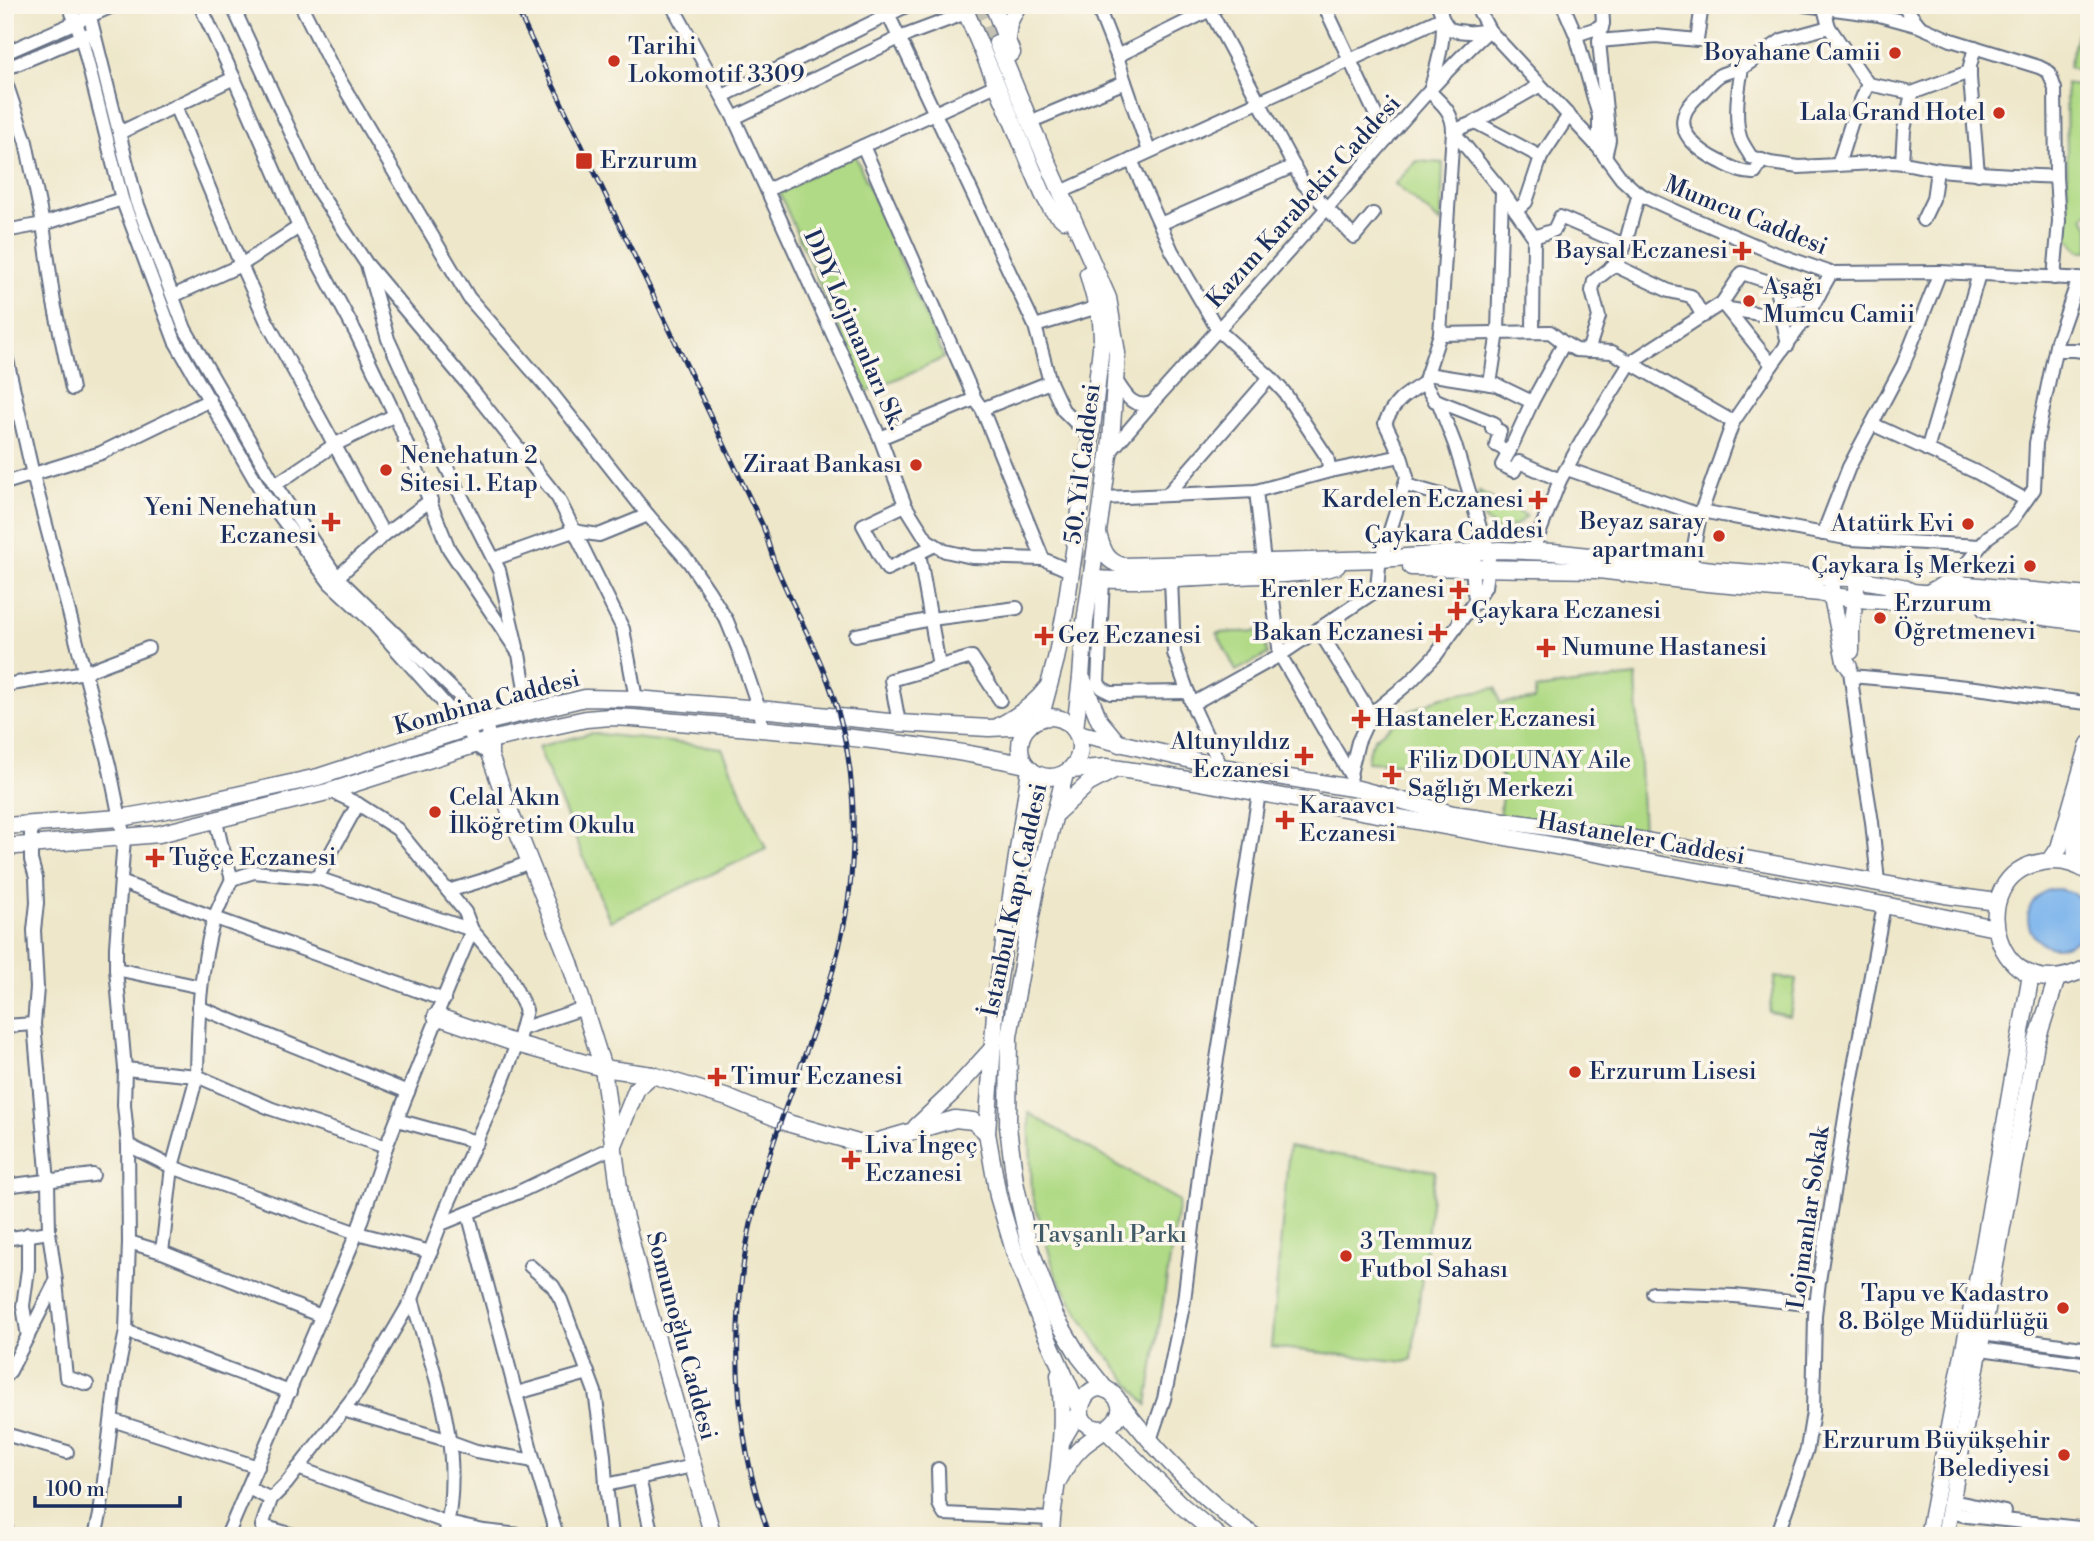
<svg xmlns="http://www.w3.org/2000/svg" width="2094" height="1541" viewBox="0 0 2094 1541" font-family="'Libre Bodoni',serif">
  <rect width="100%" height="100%" fill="#fbf7ec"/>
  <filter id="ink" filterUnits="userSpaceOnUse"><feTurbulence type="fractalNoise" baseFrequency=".0143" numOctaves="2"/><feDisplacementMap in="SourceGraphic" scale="14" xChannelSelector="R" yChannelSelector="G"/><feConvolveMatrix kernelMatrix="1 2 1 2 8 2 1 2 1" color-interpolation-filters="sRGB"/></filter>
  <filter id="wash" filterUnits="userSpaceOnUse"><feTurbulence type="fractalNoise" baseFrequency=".00686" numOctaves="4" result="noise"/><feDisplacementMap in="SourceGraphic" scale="28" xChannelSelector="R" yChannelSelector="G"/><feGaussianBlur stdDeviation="1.57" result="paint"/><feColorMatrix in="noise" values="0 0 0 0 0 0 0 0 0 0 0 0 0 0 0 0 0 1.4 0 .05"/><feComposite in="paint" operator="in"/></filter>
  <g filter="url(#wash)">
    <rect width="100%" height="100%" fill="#eee7ca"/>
    <g fill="#b0da85" stroke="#668472" stroke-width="2">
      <polygon points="2079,27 2089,29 2089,73 2069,67"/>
      <polygon points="2066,84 2089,88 2089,125 2082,170 2089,179 2089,211 2083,217 2089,226 2089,251 2079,251 2068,238"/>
      <polygon points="855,155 944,358 867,392 778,190"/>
      <polygon points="1417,161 1443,163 1441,223 1395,184"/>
      <path d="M1479 492 1527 516 1516 525 1499 530C1481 521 1479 511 1479 492Z"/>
      <polygon points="1261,631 1268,654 1236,671 1217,633"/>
      <polygon points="1636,676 1643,835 1499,817 1504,780 1495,767 1367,762 1369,749 1375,738 1408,712 1442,697 1496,688 1500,703 1534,700 1536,689"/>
      <polygon points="591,733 722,748 766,849 610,921 538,747"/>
      <polygon points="1775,977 1796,980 1790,1016 1769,1012"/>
      <polygon points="1029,1113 1179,1201 1147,1405 1097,1343 1056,1276 1032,1194"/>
      <polygon points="1289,1147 1435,1171 1412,1359 1405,1362 1271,1347"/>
    </g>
    <circle fill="#7bb4ec" stroke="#4b72a5" stroke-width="2" cx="2057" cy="918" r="29"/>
  </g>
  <g filter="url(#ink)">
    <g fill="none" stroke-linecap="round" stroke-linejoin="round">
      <g stroke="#c4c2b4" stroke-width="16" stroke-dasharray="16 8" stroke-linecap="butt">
        <polyline points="974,5 992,46"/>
        <path d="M1091 526C1088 555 1077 568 1114 573"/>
      </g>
      <defs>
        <g id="minor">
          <polyline points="69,5 81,36 122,199 175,341 262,492 330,583 370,620 467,729 476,745 482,750"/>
          <polyline points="85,5 90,17 136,200 185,329 275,485 337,577 486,722 490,740"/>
          <polyline points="200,5 234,78 299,227 357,335 395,415 449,549 519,654 529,711"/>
          <polyline points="232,5 317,189 366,263 474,392 558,498 623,629 636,699"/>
          <polyline points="301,5 332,67 469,298 550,391 648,515 689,562 708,590 727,621 740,653 759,709 762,729"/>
          <polyline points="672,5 734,118 880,438 905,505 927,540 945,551 972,557 1043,559 1070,571"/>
          <polyline points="1097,5 1117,56 1220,5"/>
          <polyline points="1207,5 1303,183 1354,237 1373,214"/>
          <polyline points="1324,5 1387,139"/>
          <polyline points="1476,5 1489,30 1598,147 1621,178 1634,190 1647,198 1680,213 1771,252 1831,273 1940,272 2089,279"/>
          <polyline points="1563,5 1576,35 1599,116 1599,135 1596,145"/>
          <polyline points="1804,5 1879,15 1919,26 1951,40 2039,67 2049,72 2055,89 2056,177 2059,221 2054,278"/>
          <polyline points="1903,5 1919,25"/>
          <path d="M1824 8 1829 27 1782 40 1742 68C1738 89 1734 116 1740 137 1742 144 1748 151 1751 157L1770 163 1799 167 1893 162C1910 163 1925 168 1941 170 1980 174 2018 175 2056 177"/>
          <polyline points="888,14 1035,326 1050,382 1063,410 1091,438"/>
          <path d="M1442 18 1449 29C1464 33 1474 33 1489 30"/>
          <polyline points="1603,23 1599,41 1609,140 1605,157"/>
          <polyline points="1829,27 1868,84 1851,124 1838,165"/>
          <polyline points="1576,35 1597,28 1603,23 1602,5"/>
          <polyline points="1599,41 1656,36 1697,40 1702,5"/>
          <polyline points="1975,47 1970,66 1970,78 1978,174"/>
          <polyline points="5,53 115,5"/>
          <polyline points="1117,56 1125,82"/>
          <path d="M1742 68C1718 74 1719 74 1702 92 1696 98 1688 105 1685 113 1676 135 1703 153 1719 161 1731 167 1742 174 1755 173L1762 160"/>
          <polyline points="5,69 89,34"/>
          <polyline points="5,80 26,142 43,224 54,303 72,389"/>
          <polyline points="1868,84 1912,93 1969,72"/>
          <path d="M1431 88C1437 63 1450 30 1438 5"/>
          <path d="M1430 92C1442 104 1453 112 1453 131L1440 334 1424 383 1435 401H1438L1455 445 1481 531"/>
          <polyline points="723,96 908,5"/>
          <polyline points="176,108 241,265 266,320 384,535"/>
          <polyline points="734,118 899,38 966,13"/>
          <polyline points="1039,118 1125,82 1149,151"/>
          <polyline points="1475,122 1541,157 1526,202 1516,211"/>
          <polyline points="1453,131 1502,191 1534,237 1533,331"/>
          <polyline points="1453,131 1475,122 1539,86"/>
          <polyline points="119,133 234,78"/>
          <polyline points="863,146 975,399 982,409 1043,559"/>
          <polyline points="1541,157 1569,115"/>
          <polyline points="1131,160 1172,251 1218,330 1270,377 1284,392 1327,457 1330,471"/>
          <polyline points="1902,162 1904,130 1912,93"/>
          <polyline points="1068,189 1442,18"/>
          <polyline points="767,190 996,85"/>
          <polyline points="1923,220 1933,199 1937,170"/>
          <polyline points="1160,224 1294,166"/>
          <polyline points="5,231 43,224 122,199"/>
          <polyline points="1534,237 1554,230 1560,217 1625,245 1618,262 1594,281 1592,291 1599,317 1588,351"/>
          <polyline points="1625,245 1639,193"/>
          <polyline points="1614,265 1669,291 1691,296 1703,316"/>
          <polyline points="368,268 388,339 444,462 499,570 517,647"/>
          <polyline points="173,296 241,265 299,227"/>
          <polyline points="1722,303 1742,273 1775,284 1788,345"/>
          <polyline points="1729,309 1766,315 1780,303 1819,295"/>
          <polyline points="1035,326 1098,307"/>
          <polyline points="1440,334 1550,332 1564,343 1576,350 1612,352 1733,422"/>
          <polyline points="2057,350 2075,350 2089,352"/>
          <polyline points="5,351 33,475 109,765 124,838 116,947 116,969 125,1069 124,1105 128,1145 129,1242 126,1331 116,1380 100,1515 95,1536"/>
          <polyline points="1427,374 1497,385 1532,402"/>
          <polyline points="1490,384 1498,332 1502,191"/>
          <polyline points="1438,401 1494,423 1492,428 1500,431 1496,445 1509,452 1502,465 1514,471 1519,462 1560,480"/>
          <path d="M1152 403C1210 338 1269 274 1327 208 1380 148 1430 84 1489 30"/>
          <polyline points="982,409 1050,382"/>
          <polyline points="1872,424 1978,473 2026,500"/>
          <polyline points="880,438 975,399"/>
          <polyline points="1927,450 1979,274"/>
          <path d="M1110 452 1152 403C1133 409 1126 396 1117 382"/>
          <polyline points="1509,452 1532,402 1564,343"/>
          <polyline points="1567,469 1700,515"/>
          <polyline points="5,483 101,453 210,400"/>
          <polyline points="275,485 334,445 395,415"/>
          <polyline points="1406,485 1451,498 1473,501"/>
          <polyline points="1256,491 1264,562"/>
          <polyline points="1167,495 1270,377"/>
          <polyline points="1104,498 1256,491 1330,471 1401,456"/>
          <polyline points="905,505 863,525 887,569 935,545"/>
          <polyline points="1701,511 1851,539 1980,546"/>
          <polyline points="1823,534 1849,467 1903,365 1940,272"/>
          <polyline points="1532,552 1560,480 1584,437 1631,362 1722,303 1772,365 1804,321 1831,273"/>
          <polyline points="919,553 939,666"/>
          <polyline points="494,559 573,531 599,535 648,515"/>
          <path d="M1381 559 1407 477 1401 456 1385 423C1394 402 1404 395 1424 383"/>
          <polyline points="1690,567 1700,515 1733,422 1772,365"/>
          <polyline points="1270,575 1280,655 1351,776"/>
          <polyline points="1171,579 1174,653 1192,704 1221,767"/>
          <polyline points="1103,580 1098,683 1103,689 1111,693 1188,692"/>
          <polyline points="333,581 384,535 431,500"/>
          <polyline points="1947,583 1966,564 1988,537 2012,520 2034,489 2036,443 2057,341 2079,278"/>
          <polyline points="1318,629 1371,714"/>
          <polyline points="856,635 931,619 1017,608"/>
          <polyline points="1850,671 1861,754 1872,822 1878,882"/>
          <path d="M1851 676C1898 680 1945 684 1992 690 2024 695 2056 700 2089 703"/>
          <polyline points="5,685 85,672 148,648"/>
          <polyline points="1192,704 1280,655 1377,590 1379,566"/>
          <polyline points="899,723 891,680 972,657 1000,700"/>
          <path d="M1350 774 1358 742 1371 714 1411 681 1436 655 1485 587 1490 551 1481 531C1473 555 1470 578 1476 603"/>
          <polyline points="216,821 221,843 232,879"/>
          <polyline points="317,878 358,804"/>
          <polyline points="121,882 215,918 444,1000"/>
          <polyline points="448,891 481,881 530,862"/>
          <polyline points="116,969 201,987"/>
          <polyline points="198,1007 408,1092"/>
          <polyline points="5,1026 34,1024"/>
          <polyline points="521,1029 584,1008"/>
          <polyline points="125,1069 197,1076 172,1167 162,1252"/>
          <polyline points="397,1120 477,1142"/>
          <polyline points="128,1145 172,1167 357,1233 431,1252"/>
          <path d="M386 1147 272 1109 197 1076C198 1023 199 970 214 919 219 905 226 892 232 879L254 872 317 878 472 930 507 971 526 1010 517 1044 499 1090 449 1202 412 1299"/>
          <polyline points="5,1186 93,1175"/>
          <polyline points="468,1213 534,1461 557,1536"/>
          <polyline points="441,1224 519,1192 613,1147"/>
          <polyline points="5,1239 49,1232"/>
          <polyline points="129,1242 162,1252 321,1316"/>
          <polyline points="530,1266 553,1286 561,1300 595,1392 604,1455 606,1485 612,1536"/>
          <polyline points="56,1282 66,1377 87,1384"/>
          <polyline points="1653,1293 1735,1296 1816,1305"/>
          <polyline points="126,1331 290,1392"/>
          <polyline points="1982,1334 2089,1349"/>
          <polyline points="28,1337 23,1306 28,1269 28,1234"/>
          <polyline points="1981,1349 2089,1364"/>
          <polyline points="5,1376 10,1371 56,1281 49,1232 48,1182 34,1024 37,988 34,930 37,903 36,878 31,860 31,825"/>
          <polyline points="517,1393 588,1373"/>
          <polyline points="343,1410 440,1438 476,1451 534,1461"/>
          <polyline points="112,1420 258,1467"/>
          <polyline points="5,1434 67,1452"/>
          <polyline points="1150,1440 1164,1399 1184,1301 1201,1160 1259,793"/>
          <polyline points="298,1468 448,1523 484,1531 520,1535 557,1536"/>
          <polyline points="938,1469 939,1504 944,1514 1051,1519"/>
          <polyline points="639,1478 652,1536"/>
          <polyline points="606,1485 693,1466"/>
          <path d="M248 1488 271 1499 286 1484 359 1390 412 1299C436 1380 465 1449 445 1536"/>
          <polyline points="271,1499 262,1526 297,1536"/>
          <polyline points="1952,1501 2005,1512"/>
          <polyline points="1949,1512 1967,1516 2089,1529"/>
          <polyline points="5,1521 7,1536"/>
          <polyline points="227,1536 357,1233 386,1147 435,1024 436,1016 472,930 465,912 397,829 358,804 331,791"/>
          <polyline points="1777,1536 1807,1449 1813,1412 1815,1315 1819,1281 1848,1099 1884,905"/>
        </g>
        <g id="major">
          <polyline points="963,5 1043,194 1051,208 1064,220"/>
          <polyline points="993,5 1012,53"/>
          <polyline points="1007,39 1009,23 1018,5"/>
          <polyline points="997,43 1029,120 1108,298 1117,353 1111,441 1085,622 1081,677 1075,729"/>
          <path d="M1098 534C1103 550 1105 561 1123 566L1381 559 1499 550 1553 552 1713 570 1807 577 1851 578 1902 587 1912 592 2085 608"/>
          <path d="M1411 567 1599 570 1707 583 1820 593C1833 597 1884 603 1898 600 1902 599 1908 595 1912 592"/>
          <path d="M1092 579C1141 582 1191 578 1239 576 1272 574 1306 575 1337 566"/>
          <polyline points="1832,588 1832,597 1845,661 1849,667"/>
          <polyline points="1926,594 1947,583 2089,596"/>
          <polyline points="1985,609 2089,623"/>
          <polyline points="1851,651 1851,629 1856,590"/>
          <polyline points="1083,680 1099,720 1119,744"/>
          <circle cx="1050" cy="747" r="30"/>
          <polyline points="1040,719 1056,659 1065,612 1091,438 1102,338 1101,321 1088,274"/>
          <path d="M999 726C1018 716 1034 705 1047 688"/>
          <polyline points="1077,733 1221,767 1358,789 1453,814 1635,839 1945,895 1997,902"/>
          <polyline points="490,740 490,756 512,817 570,963 603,1068 621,1203 647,1304 713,1536"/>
          <polyline points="1030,769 996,998 987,1133 998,1196 1015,1254 1043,1328 1080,1410 1061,1442"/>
          <polyline points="1071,770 1106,767 1161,775 1884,905 1995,928"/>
          <polyline points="1065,774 1036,889 1009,1036 1008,1127 1015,1182 1029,1245 1055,1316 1079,1356 1106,1390"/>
          <polyline points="2083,792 2075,842 2076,857 2086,870"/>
          <polyline points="1055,814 1088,784 1114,770"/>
          <polyline points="5,826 120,818 183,807 318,777 486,722 585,698 636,699 759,709 899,723 989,728 1029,726"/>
          <path d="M5 847 159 834 331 791 490 740 586 719 611 717 632 718C764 730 897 737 1026 765"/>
          <polyline points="2051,860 2059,848 2089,744"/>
          <path d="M2089 872C2075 863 2059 859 2043 862 1960 874 1993 1018 2089 967"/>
          <polyline points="436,1016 517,1044 603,1068 652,1075 728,1098 791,1124 865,1145 955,1119 973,1121 987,1133"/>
          <polyline points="916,1127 953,1092 991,1050"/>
          <polyline points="614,1145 637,1088 652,1075"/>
          <path d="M1119 1402C1157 1452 1202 1499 1254 1536"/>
          <path d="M1057 1483C1064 1470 1071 1457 1082 1447 1095 1434 1136 1418 1114 1395 1088 1368 1059 1430 1105 1429L1181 1505 1218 1536"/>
          <path d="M1051 1536C1051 1517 1055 1499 1057 1480 1062 1445 1064 1410 1059 1375"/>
          <polyline points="1928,1536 1984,1245 2031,974"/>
          <polyline points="1945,1536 2036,1043 2057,978"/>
        </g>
      </defs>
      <use href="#minor" stroke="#656f84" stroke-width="16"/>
      <use href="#major" stroke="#656f84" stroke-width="19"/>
      <use href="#minor" stroke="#fff" stroke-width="12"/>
      <use href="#major" stroke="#fff" stroke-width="16"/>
      <defs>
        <path id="rail" d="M515 5 763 526C767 538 770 550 774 561 791 604 815 644 830 687 851 743 856 804 852 864 847 951 813 1031 784 1112 767 1160 752 1209 744 1260 731 1351 737 1449 770 1536"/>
      </defs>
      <use href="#rail" stroke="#1b2f5e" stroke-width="5"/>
      <use href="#rail" stroke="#fbf7ec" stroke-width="2.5" stroke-dasharray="8" stroke-linecap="butt"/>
    </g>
  </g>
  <g fill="#c8321e" stroke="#fbf7ec" stroke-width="2.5">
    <circle cx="1895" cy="53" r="7"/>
    <circle cx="614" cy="61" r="7"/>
    <circle cx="1999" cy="113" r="7"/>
    <rect x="575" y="152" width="18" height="18" rx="3.5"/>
    <path d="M1738.5 240.5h7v7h7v7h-7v7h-7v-7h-7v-7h7z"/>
    <circle cx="1749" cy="301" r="7"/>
    <circle cx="916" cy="465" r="7"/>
    <circle cx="386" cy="470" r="7"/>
    <path d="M1534.5 489.5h7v7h7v7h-7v7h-7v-7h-7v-7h7z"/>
    <path d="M327.5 511.5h7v7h7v7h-7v7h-7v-7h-7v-7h7z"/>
    <circle cx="1968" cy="524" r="7"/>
    <circle cx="1719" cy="536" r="7"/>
    <circle cx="2030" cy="566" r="7"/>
    <path d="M1455.5 579.5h7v7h7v7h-7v7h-7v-7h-7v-7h7z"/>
    <path d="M1453.5 600.5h7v7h7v7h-7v7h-7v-7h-7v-7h7z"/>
    <circle cx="1880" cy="618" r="7"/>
    <path d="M1434.5 622.5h7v7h7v7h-7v7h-7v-7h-7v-7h7z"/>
    <path d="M1040.5 625.5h7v7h7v7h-7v7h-7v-7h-7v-7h7z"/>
    <path d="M1542.5 637.5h7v7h7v7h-7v7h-7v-7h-7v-7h7z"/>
    <path d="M1357.5 708.5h7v7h7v7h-7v7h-7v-7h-7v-7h7z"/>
    <path d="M1300.5 745.5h7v7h7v7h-7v7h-7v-7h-7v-7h7z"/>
    <path d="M1388.5 764.5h7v7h7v7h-7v7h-7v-7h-7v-7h7z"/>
    <circle cx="435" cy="812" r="7"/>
    <path d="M1281.5 809.5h7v7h7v7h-7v7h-7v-7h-7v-7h7z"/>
    <path d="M151.5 847.5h7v7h7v7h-7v7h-7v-7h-7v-7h7z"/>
    <circle cx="1575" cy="1072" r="7"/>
    <path d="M713.5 1066.5h7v7h7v7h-7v7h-7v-7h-7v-7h7z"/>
    <path d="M847.5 1149.5h7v7h7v7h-7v7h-7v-7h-7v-7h7z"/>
    <circle cx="1346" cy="1256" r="7"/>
    <circle cx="2063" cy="1308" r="7"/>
    <circle cx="2064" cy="1455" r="7"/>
  </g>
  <g text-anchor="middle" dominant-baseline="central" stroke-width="7" stroke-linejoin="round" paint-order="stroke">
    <g font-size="24" fill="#1b2f5e" stroke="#fbf7ec" text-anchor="start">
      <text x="628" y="47">Tarihi<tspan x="628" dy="28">Lokomotif 3309</tspan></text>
      <text x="1881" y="53" text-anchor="end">Boyahane Camii</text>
      <text x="1985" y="113" text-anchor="end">Lala Grand Hotel</text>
      <text x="600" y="161">Erzurum</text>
      <text x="1728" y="251" text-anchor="end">Baysal Eczanesi</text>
      <text x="1763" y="287">Aşağı<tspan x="1763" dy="28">Mumcu Camii</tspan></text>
      <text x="400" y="456">Nenehatun 2<tspan x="400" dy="28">Sitesi 1. Etap</tspan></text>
      <text x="902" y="465" text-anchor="end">Ziraat Bankası</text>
      <text x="1524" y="500" text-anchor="end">Kardelen Eczanesi</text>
      <text x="317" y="508" text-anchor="end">Yeni Nenehatun<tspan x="317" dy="28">Eczanesi</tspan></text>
      <text x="1705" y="522" text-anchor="end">Beyaz saray<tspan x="1705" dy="28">apartmanı</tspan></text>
      <text x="1954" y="524" text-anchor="end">Atatürk Evi</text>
      <text x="2016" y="566" text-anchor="end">Çaykara İş Merkezi</text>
      <text x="1445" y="590" text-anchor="end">Erenler Eczanesi</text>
      <text x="1894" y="604">Erzurum<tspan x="1894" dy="28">Öğretmenevi</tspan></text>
      <text x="1471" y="611">Çaykara Eczanesi</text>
      <text x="1424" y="633" text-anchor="end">Bakan Eczanesi</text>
      <text x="1058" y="636">Gez Eczanesi</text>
      <text x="1562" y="648">Numune Hastanesi</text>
      <text x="1375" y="719">Hastaneler Eczanesi</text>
      <text x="1290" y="742" text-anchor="end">Altunyıldız<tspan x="1290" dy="28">Eczanesi</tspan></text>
      <text x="1408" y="761">Filiz DOLUNAY Aile<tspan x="1408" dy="28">Sağlığı Merkezi</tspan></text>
      <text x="449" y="798">Celal Akın<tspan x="449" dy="28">İlköğretim Okulu</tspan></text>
      <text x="1299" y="806">Karaavcı<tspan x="1299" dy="28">Eczanesi</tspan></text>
      <text x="169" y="858">Tuğçe Eczanesi</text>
      <text x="1589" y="1072">Erzurum Lisesi</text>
      <text x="731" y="1077">Timur Eczanesi</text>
      <text x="865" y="1146">Liva İngeç<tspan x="865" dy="28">Eczanesi</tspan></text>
      <text x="1360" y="1242">3 Temmuz<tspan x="1360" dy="28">Futbol Sahası</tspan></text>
      <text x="2049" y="1294" text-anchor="end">Tapu ve Kadastro<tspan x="2049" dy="28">8. Bölge Müdürlüğü</tspan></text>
      <text x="2050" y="1441" text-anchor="end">Erzurum Büyükşehir<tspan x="2050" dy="28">Belediyesi</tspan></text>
    </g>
    <g font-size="24" fill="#1b2f5e" stroke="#fbf7ec">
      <text transform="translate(1304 202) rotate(-48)">Kazım Karabekir Caddesi</text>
      <text transform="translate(1746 216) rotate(22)">Mumcu Caddesi</text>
      <text transform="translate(854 330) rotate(66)">DDY Lojmanları Sk.</text>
      <text transform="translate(1083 464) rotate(-83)">50. Yıl Caddesi</text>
      <text transform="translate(1454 533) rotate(-2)">Çaykara Caddesi</text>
      <text transform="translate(487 703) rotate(-15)">Kombina Caddesi</text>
      <text transform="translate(1641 839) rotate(10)">Hastaneler Caddesi</text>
      <text transform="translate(1015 900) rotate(-78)">İstanbul Kapı Caddesi</text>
      <text transform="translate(1809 1218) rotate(-82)">Lojmanlar Sokak</text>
      <text transform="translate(681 1336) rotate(75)">Somunoğlu Caddesi</text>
    </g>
    <g font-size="24" fill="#405a68" stroke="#fbf7ec">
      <text x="1110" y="1235">Tavşanlı Parkı</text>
    </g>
  </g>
  <rect width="2094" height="1541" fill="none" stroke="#fbf7ec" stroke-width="28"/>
  <path d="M35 1496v10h145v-10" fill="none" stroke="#1b2f5e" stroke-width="3.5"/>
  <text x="46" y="1496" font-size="21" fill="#1b2f5e" stroke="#fbf7ec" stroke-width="5" paint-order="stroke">100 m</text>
</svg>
